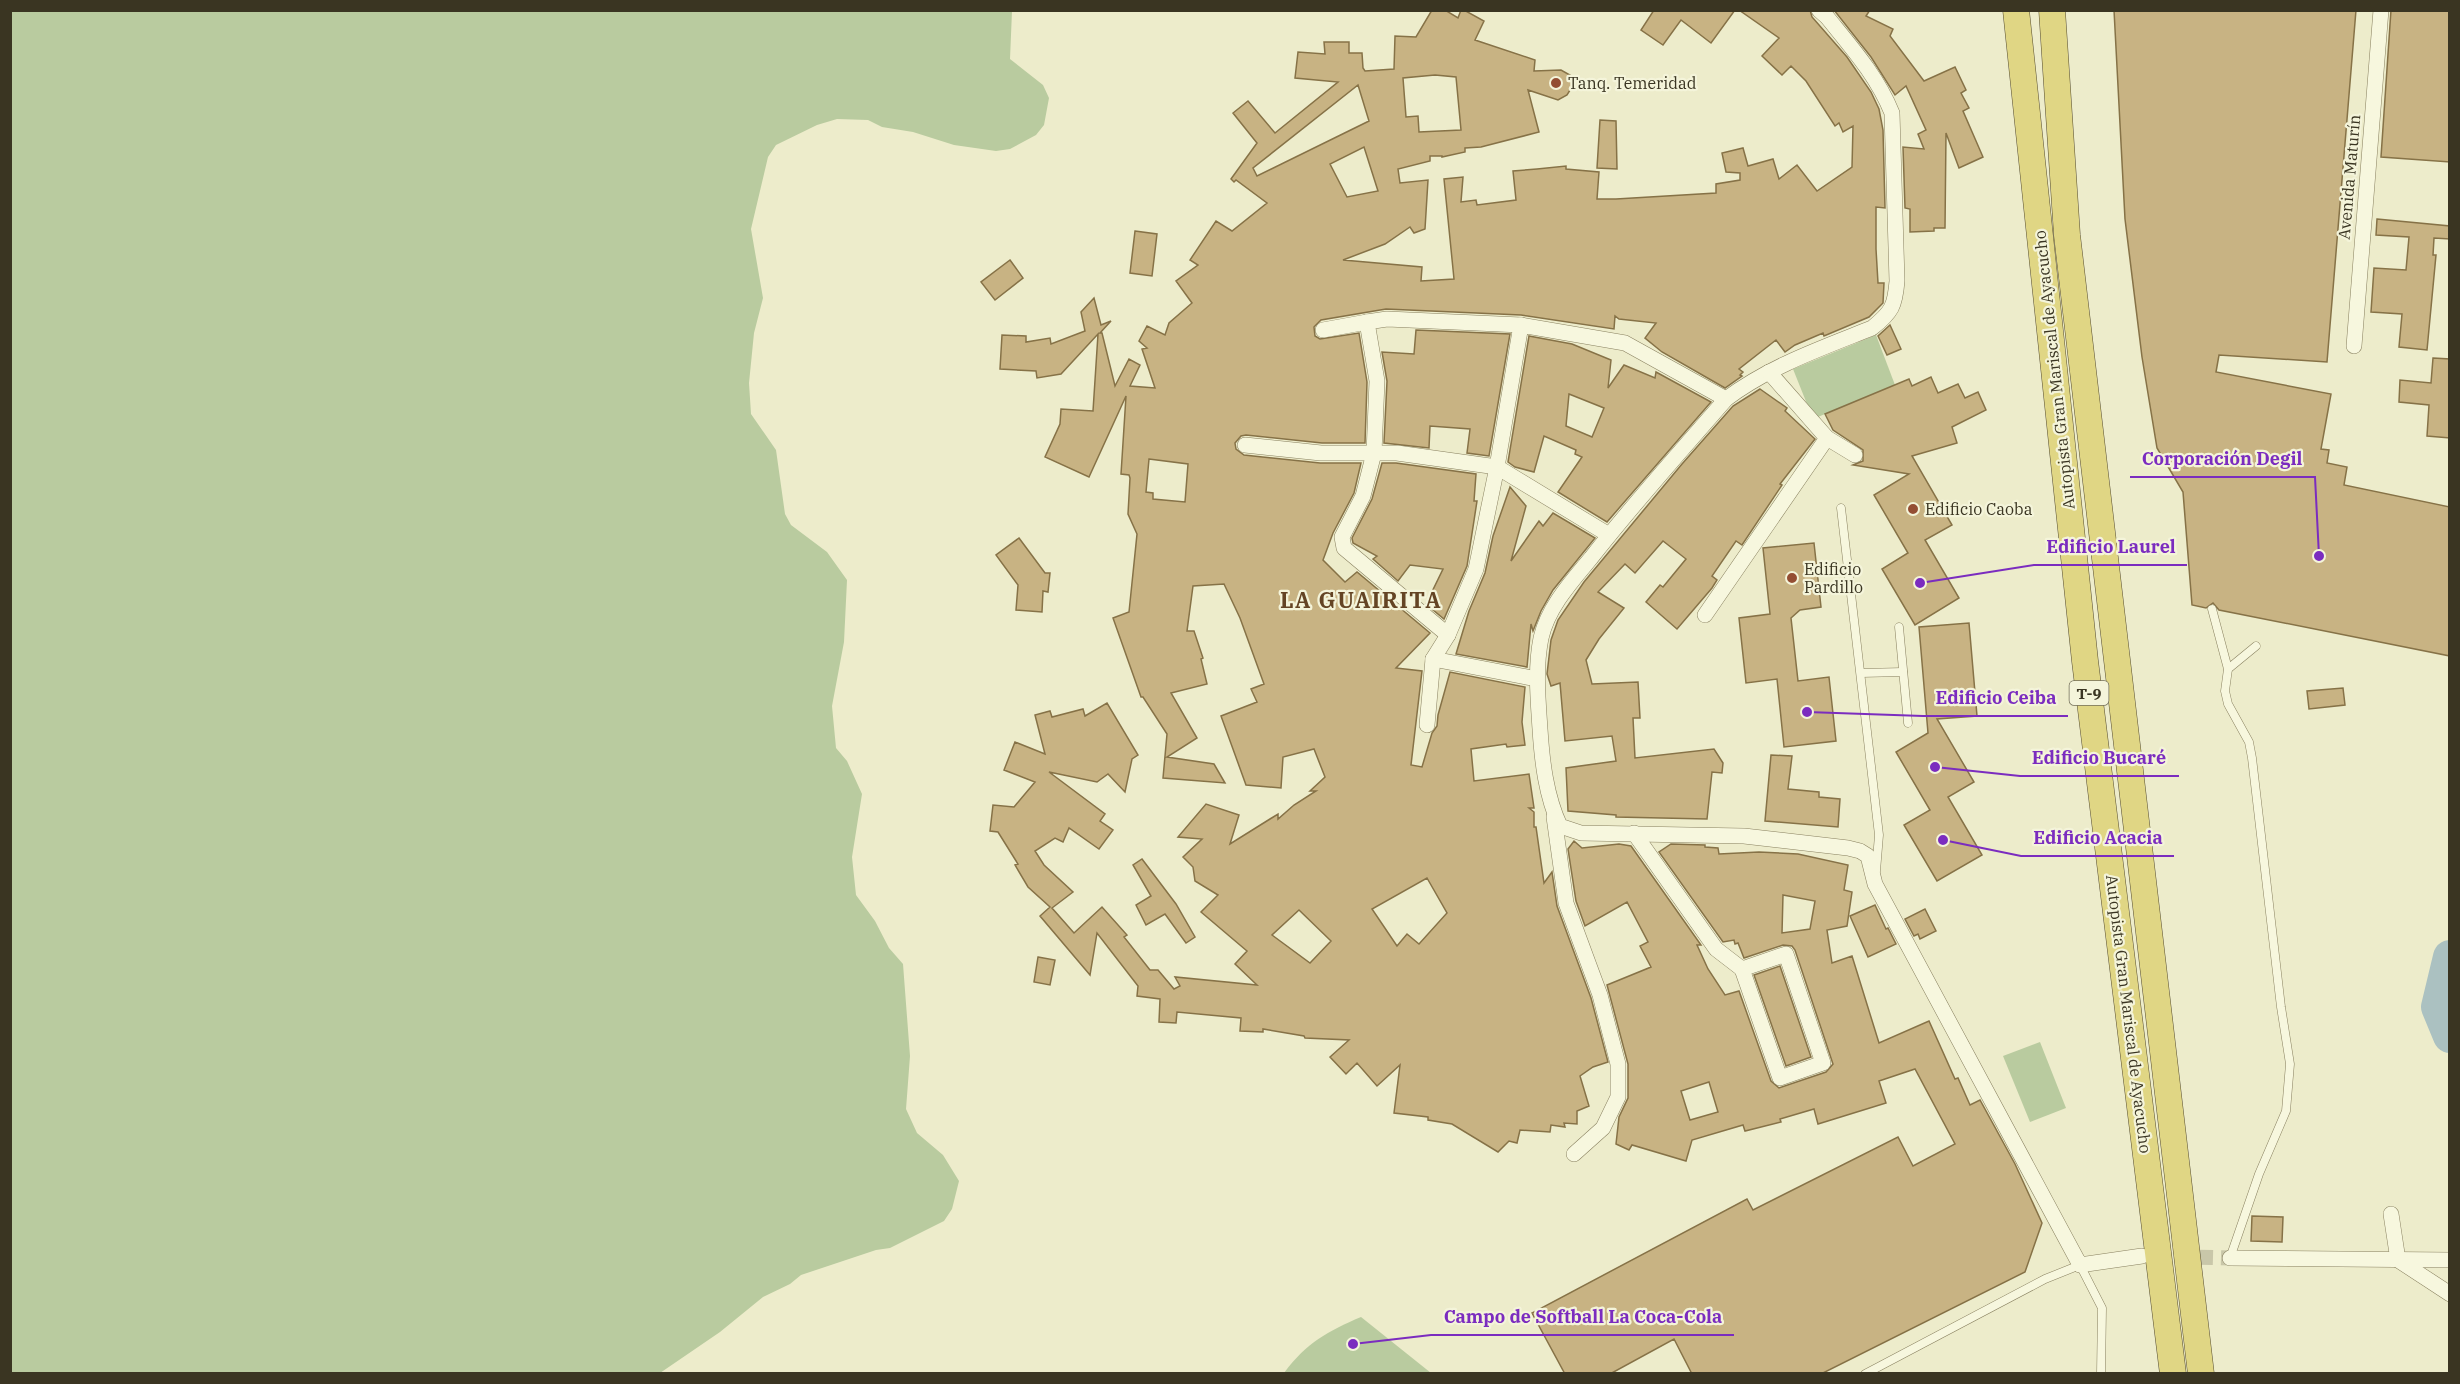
<svg xmlns="http://www.w3.org/2000/svg" width="2460" height="1384" viewBox="0 0 2460 1384" font-family="'IBM Plex Serif',serif">
  <rect width="100%" height="100%" fill="#edeccb"/>
  <g fill="#b9cb9f">
    <polygon points="10,11 1012,11 1010,59 1043,85 1049,98 1044,125 1036,135 1010,149 996,151 954,145 913,132 882,127 868,120 837,119 817,125 776,145 768,157 751,229 763,298 754,333 749,383 751,414 776,450 785,514 791,525 827,552 847,580 844,642 832,706 836,748 847,761 862,794 852,857 856,895 875,921 889,948 903,964 910,1056 906,1109 917,1133 943,1155 959,1181 952,1209 944,1221 890,1248 876,1250 801,1275 790,1284 763,1297 720,1332 660,1373 11,1373"/>
    <polygon points="1876,335 1895,385 1813,419 1793,369"/>
    <polygon points="2040,1042 2066,1108 2030,1122 2003,1056"/>
    <path d="M1361 1317 1431 1373H1284C1306 1343 1328 1331 1361 1317Z"/>
  </g>
  <g fill="none" stroke-linecap="round" stroke-linejoin="round">
    <polyline stroke="#abc1c1" stroke-width="34" points="2450,957 2438,1007 2450,1036"/>
  </g>
  <g fill="#c8b383" stroke="#867247" stroke-width="1.5" fill-rule="evenodd">
    <path d="M1432 10H1445L1458 18 1461 10H1464L1484 21 1475 40 1535 60 1534 71 1561 70 1577 79 1567 95 1558 100 1528 90 1539 132 1481 147 1465 148V152L1442 157V156H1430V161L1398 169 1400 183 1428 180 1425 229 1414 233 1410 227 1385 244 1343 260 1422 267 1421 281 1454 279 1444 179 1463 177 1461 202 1476 200 1477 205 1516 200 1513 171 1537 169 1566 166V169L1599 172 1597 199H1616L1716 193V184L1740 180V173L1726 172 1722 153 1743 148 1748 166 1773 159 1779 179 1797 165 1817 191 1852 167 1853 126 1843 132 1839 123 1835 126 1806 81 1791 66 1782 75 1762 56 1779 38 1739 10H1810L1812 17 1847 57 1871 92 1879 109 1883 130 1885 208 1876 207V249L1878 283H1884L1883 303 1869 317 1824 336 1823 333 1795 345 1785 352 1776 340 1739 369 1743 372 1740 375 1742 376 1725 388 1662 352 1645 338 1656 323 1619 319 1615 316 1614 329 1521 315 1386 309 1321 320 1314 327 1315 336 1320 339 1359 333 1367 382 1365 443H1322L1246 435 1241 436 1235 443 1236 449 1244 455 1320 463H1361L1354 493 1333 533 1323 560 1345 582 1357 572 1430 633 1396 668 1422 671 1411 765 1422 767 1432 733 1437 726 1438 715 1450 672 1525 687 1522 722 1525 745 1507 747 1506 744 1471 749 1474 781 1529 774 1534 808H1529L1534 812V827H1536L1544 883 1552 872 1557 906 1591 998 1608 1062 1593 1067 1580 1076 1589 1106 1577 1111V1124L1564 1123 1565 1127 1551 1125 1550 1132 1520 1130 1517 1143 1509 1141 1498 1152 1452 1124 1428 1120V1117L1394 1113 1400 1065 1377 1086 1357 1063 1346 1074 1330 1057 1349 1040 1305 1038 1304 1036 1263 1029V1032L1240 1031 1241 1018 1177 1012 1176 1023 1159 1022 1160 999 1137 996 1138 986 1097 933 1090 975 1040 916 1050 907 1028 887 1015 865 1018 864 998 832 990 831 993 805 1014 807 1035 782 1004 770 1015 742 1045 754 1035 715 1050 711 1052 717 1083 709 1085 716 1107 703 1138 755 1132 759 1125 792 1108 774 1097 782 1049 772 1105 814 1100 821 1113 830 1099 849 1069 828 1063 842 1055 838 1035 851 1044 865 1073 892 1052 908 1074 933 1102 907 1127 935 1124 937 1150 970H1158L1174 989 1180 986 1175 977 1257 985 1235 964 1247 951 1201 912 1218 895 1195 881 1193 867 1183 857 1202 839 1178 837 1206 804 1239 815 1230 844 1278 814V819L1294 805 1316 791H1310L1325 777 1314 749 1283 757 1281 788 1246 785 1221 716 1257 702 1251 689 1264 684 1240 618 1224 584 1193 586 1187 631H1194L1203 658 1201 659 1207 684 1171 693 1197 738 1167 757 1214 764 1225 783 1163 778 1167 734 1143 697H1141L1113 618 1129 612 1137 534 1128 514 1130 478 1129 475 1121 474 1126 396 1089 477 1045 457 1060 424 1061 409 1093 411 1098 334 1061 374 1037 378 1036 371 1000 369 1002 335 1026 336V342L1050 338 1051 344 1085 331 1081 312 1094 298 1101 325 1111 321 1100 333H1102L1115 386 1129 359 1140 365 1130 386 1155 388 1142 349 1147 348 1139 341 1147 326 1165 335 1169 323 1192 303 1176 281 1198 265 1190 260 1216 221 1232 231 1267 203 1236 180 1234 182 1231 179 1257 143 1233 113 1248 101 1275 133 1338 82 1295 78 1298 52 1325 54 1324 42H1349V53H1362L1363 68 1365 71 1394 69 1395 36 1416 37ZM1435 75 1456 77 1461 130 1419 132 1418 116 1406 117 1403 78ZM1358 85 1369 121 1257 176 1253 168ZM1364 147 1378 191 1347 197 1330 164ZM1149 459 1188 464 1185 502 1153 499V493L1146 492ZM1427 878 1447 913 1419 944 1407 934 1397 946 1372 909ZM1299 910 1331 941 1310 963 1272 935Z"/>
    <polygon points="1654,10 1735,10 1711,43 1681,20 1663,45 1641,30"/>
    <polygon points="1834,10 1870,10 1866,16 1893,29 1890,36 1924,81 1955,67 1966,90 1961,93 1969,108 1963,111 1983,157 1959,168 1946,133 1945,228 1934,228 1934,231 1910,232 1910,209 1905,208 1903,147 1924,149 1918,134 1926,130 1906,86 1895,95 1871,57"/>
    <polygon points="2114,10 2356,10 2327,362 2219,355 2216,372 2331,394 2321,449 2329,450 2327,463 2347,467 2344,485 2450,507 2450,656 2219,610 2213,603 2206,608 2192,605 2183,492 2157,448 2142,357 2125,219"/>
    <polygon points="2391,10 2450,10 2450,162 2381,157"/>
    <polygon points="1600,120 1616,121 1617,169 1597,168"/>
    <polygon points="2377,219 2450,226 2450,239 2434,238 2433,255 2436,255 2427,350 2399,347 2402,314 2371,312 2374,268 2406,270 2409,237 2376,235"/>
    <polygon points="1135,231 1157,234 1152,276 1130,273"/>
    <polygon points="1010,260 1023,278 995,300 981,282"/>
    <polygon points="1890,325 1901,349 1887,355 1878,336"/>
    <polygon points="1416,330 1510,334 1489,456 1467,453 1470,429 1430,426 1429,448 1384,443 1387,381 1382,352 1414,354"/>
    <path d="M1529 336 1572 344 1611 360 1608 388 1624 365 1655 378 1656 372 1711 402 1607 522 1558 492 1582 457 1575 454 1576 450 1544 436 1534 472 1515 467 1508 462ZM1569 394 1604 408 1592 437 1566 426Z"/>
    <polygon points="2433,358 2450,359 2450,438 2427,436 2429,405 2399,402 2400,380 2431,383"/>
    <polygon points="1931,377 1938,393 1958,384 1965,398 1978,392 1986,410 1952,427 1957,443 1912,456 1952,525 1925,540 1959,598 1915,625 1882,569 1908,553 1874,495 1909,474 1853,465 1863,461 1863,450 1833,430 1825,414 1909,379 1912,386"/>
    <polygon points="1760,389 1787,408 1785,411 1815,439 1780,484 1782,485 1742,545 1736,541 1712,576 1717,580 1712,588 1677,629 1646,602 1660,585 1663,587 1686,559 1663,541 1635,573 1625,564 1598,592 1624,608 1599,639 1586,660 1592,684 1638,682 1640,718 1633,718 1635,758 1714,749 1723,763 1722,773 1712,772 1707,819 1616,817 1616,815 1568,811 1566,768 1616,761 1612,736 1565,741 1560,683 1551,686 1547,674 1551,640 1558,620 1584,582 1682,464 1733,406"/>
    <polygon points="1382,463 1396,463 1476,474 1474,501 1477,501 1467,566 1444,619 1426,604 1443,569 1410,565 1398,581 1373,559 1377,556 1353,543 1352,538 1372,499"/>
    <polygon points="1510,487 1526,506 1511,561 1539,521 1543,526 1553,513 1595,538 1553,590 1541,611 1533,631 1531,624 1527,667 1456,654 1469,611 1485,573 1493,536"/>
    <polygon points="1019,538 1045,573 1050,573 1048,592 1043,591 1042,612 1016,610 1018,585 996,555"/>
    <polygon points="1814,543 1821,607 1800,610 1791,618 1798,681 1829,677 1836,741 1784,747 1777,679 1746,683 1739,618 1770,614 1763,548"/>
    <polygon points="1969,623 1977,716 1937,719 1974,782 1948,797 1982,855 1937,881 1904,825 1930,810 1896,752 1928,733 1919,627"/>
    <polygon points="2343,688 2345,705 2309,709 2307,691"/>
    <polygon points="1771,755 1792,756 1788,789 1819,792 1819,797 1840,799 1838,827 1765,821"/>
    <path d="M1574 841 1582 848 1619 844 1631 846 1701 945H1697L1708 969 1725 995 1739 991 1771 1081 1779 1088 1826 1072 1833 1064 1795 950 1792 946 1783 945 1744 958 1738 943 1735 944 1734 940 1723 942 1659 852 1671 844 1705 845V847L1718 848 1719 854 1759 852 1798 854 1848 865 1844 890 1852 892 1847 926 1827 930 1832 963 1852 956 1879 1043 1929 1021 1955 1079 1958 1078 1970 1105 1980 1100 2015 1164 2042 1223 2025 1272 1821 1374H1692L1674 1339 1610 1374H1565L1532 1313 1747 1199 1753 1210 1898 1137 1913 1166 1955 1144 1915 1069 1879 1081 1886 1103 1818 1124 1814 1109 1780 1119 1781 1122 1745 1131 1743 1125 1692 1140 1686 1161 1632 1145 1629 1150 1616 1144 1619 1117 1628 1098V1064L1607 985 1651 967 1640 946 1648 942 1627 902 1585 926 1576 901 1568 849ZM1783 895 1815 901 1810 929 1782 933ZM1709 1082 1718 1112 1690 1120 1681 1091Z"/>
    <polygon points="1142,859 1176,904 1195,937 1186,943 1165,914 1146,925 1136,905 1151,896 1133,865"/>
    <polygon points="1875,905 1886,929 1888,928 1896,944 1868,957 1850,916"/>
    <polygon points="1925,909 1936,931 1920,939 1918,934 1914,936 1905,919"/>
    <polygon points="1038,957 1055,960 1050,985 1034,982"/>
    <polygon points="1780,966 1811,1057 1786,1066 1754,975"/>
    <polygon points="2252,1216 2283,1217 2282,1242 2251,1241"/>
  </g>
  <g fill="none" stroke-linecap="round" stroke-linejoin="round">
    <polyline stroke="#c9c7a9" stroke-width="15" stroke-dasharray="15 8" stroke-linecap="butt" points="2152,1256 2230,1258"/>
    <defs>
      <g id="service">
        <polyline points="1841,508 1879,835 1876,871"/>
        <polyline points="2212,609 2228,669 2225,691 2228,704 2249,742 2252,758 2281,1007 2290,1064 2286,1111 2259,1174 2230,1258"/>
        <polyline points="1899,627 1908,723"/>
        <polyline points="2228,669 2256,646"/>
        <polyline points="1861,673 1903,672"/>
        <polyline points="1865,1374 2045,1279 2080,1265 2102,1308 2101,1374"/>
      </g>
      <g id="minor">
        <path d="M1819 10 1827 17C1852 48 1877 76 1892 113L1897 281C1895 306 1892 312 1872 328 1822 348 1770 366 1726 399 1681 451 1634 503 1591 558 1572 581 1548 607 1541 638 1535 668 1538 699 1540 729 1542 761 1546 796 1560 826L1581 833 1744 836 1848 848 1860 851 1868 856 1875 884 2080 1265 2142 1256"/>
        <polyline points="1323,330 1367,322"/>
        <polyline points="2354,346 2381,10"/>
        <polyline points="1827,438 1855,455"/>
        <polyline points="1245,445 1321,453 1397,453 1497,467 1609,535"/>
        <polyline points="1705,615 1827,438 1769,372"/>
        <polyline points="1448,635 1344,548 1342,537 1363,496 1374,453 1377,381 1367,322 1387,319 1521,325"/>
        <polyline points="1433,659 1537,679"/>
        <polyline points="1427,725 1433,659 1448,635 1476,569 1497,467 1521,325 1625,343 1726,399"/>
        <polyline points="1554,817 1566,903 1600,995 1618,1064 1618,1097 1603,1128 1574,1154"/>
        <polyline points="1634,833 1716,949 1742,969"/>
        <polygon points="1786,954 1823,1063 1780,1078 1742,969"/>
        <polyline points="2391,1214 2398,1260 2450,1294"/>
        <polyline points="2230,1258 2450,1260"/>
      </g>
      <g id="trunk">
        <polyline points="2016,10 2085,661 2173,1374"/>
        <polyline points="2052,10 2067,235 2201,1374"/>
      </g>
    </defs>
    <use href="#service" stroke="#898160" stroke-width="9"/>
    <use href="#minor" stroke="#898160" stroke-width="16"/>
    <use href="#trunk" stroke="#574e33" stroke-width="27"/>
    <use href="#service" stroke="#f7f7de" stroke-width="8"/>
    <use href="#minor" stroke="#f7f7de" stroke-width="15"/>
    <use href="#trunk" stroke="#e0d684" stroke-width="26"/>
  </g>
  <g fill="#944e33" stroke="#f4f4da" stroke-width="2">
    <circle cx="1556" cy="83" r="6"/>
    <circle cx="1913" cy="509" r="6"/>
    <circle cx="1792" cy="578" r="6"/>
  </g>
  <g text-anchor="middle" dominant-baseline="central" stroke-width="4.5" stroke-linejoin="round" paint-order="stroke">
    <rect fill="#f4f4da" stroke="#726e59" stroke-width="1.5" x="2069.5" y="681" width="39" height="24" rx="4.5"/>
    <g font-size="15" font-weight="bold" fill="#3a3522">
      <text x="2089" y="693">T-9</text>
    </g>
    <g font-size="16" fill="#3a3522" stroke="#f4f4da" text-anchor="start">
      <text x="1568" y="83">Tanq. Temeridad</text>
      <text x="1925" y="509">Edificio Caoba</text>
      <text x="1804" y="569">Edificio<tspan x="1804" dy="18">Pardillo</tspan></text>
    </g>
    <g font-size="16" fill="#3a3522" stroke="#f4f4da">
      <text transform="translate(2349 177) rotate(-85)">Avenida Maturín</text>
      <text transform="translate(2054 370) rotate(-96)">Autopista Gran Mariscal de Ayacucho</text>
      <text transform="translate(2129 1014) rotate(83)">Autopista Gran Mariscal de Ayacucho</text>
    </g>
    <g font-size="22" font-weight="bold" letter-spacing="1.5" fill="#644424" stroke="#f4f4da">
      <text x="1361" y="599">LA GUAIRITA</text>
    </g>
  </g>
  <path fill="none" stroke="#7b2cbf" stroke-width="2" d="M2319 556L2315 477H2130M1920 583L2034 565H2187M1807 712L1923 716H2068M1935 767L2020 776H2179M1943 840L2021 856H2174M1353 1344L1431 1335H1734"/>
  <g fill="#7b2cbf" stroke="#f4f4da" stroke-width="2">
    <circle cx="2319" cy="556" r="6"/>
    <circle cx="1920" cy="583" r="6"/>
    <circle cx="1807" cy="712" r="6"/>
    <circle cx="1935" cy="767" r="6"/>
    <circle cx="1943" cy="840" r="6"/>
    <circle cx="1353" cy="1344" r="6"/>
  </g>
  <g font-size="18" text-anchor="middle" font-weight="bold" fill="#7b2cbf" stroke="#f4f4da" stroke-width="4.5" stroke-linejoin="round" paint-order="stroke">
    <text x="2222" y="465">Corporación Degil</text>
    <text x="2111" y="553">Edificio Laurel</text>
    <text x="1996" y="704">Edificio Ceiba</text>
    <text x="2099" y="764">Edificio Bucaré</text>
    <text x="2098" y="844">Edificio Acacia</text>
    <text x="1583" y="1323">Campo de Softball La Coca-Cola</text>
  </g>
  <rect width="2460" height="1384" fill="none" stroke="#3a3522" stroke-width="24"/>
</svg>
